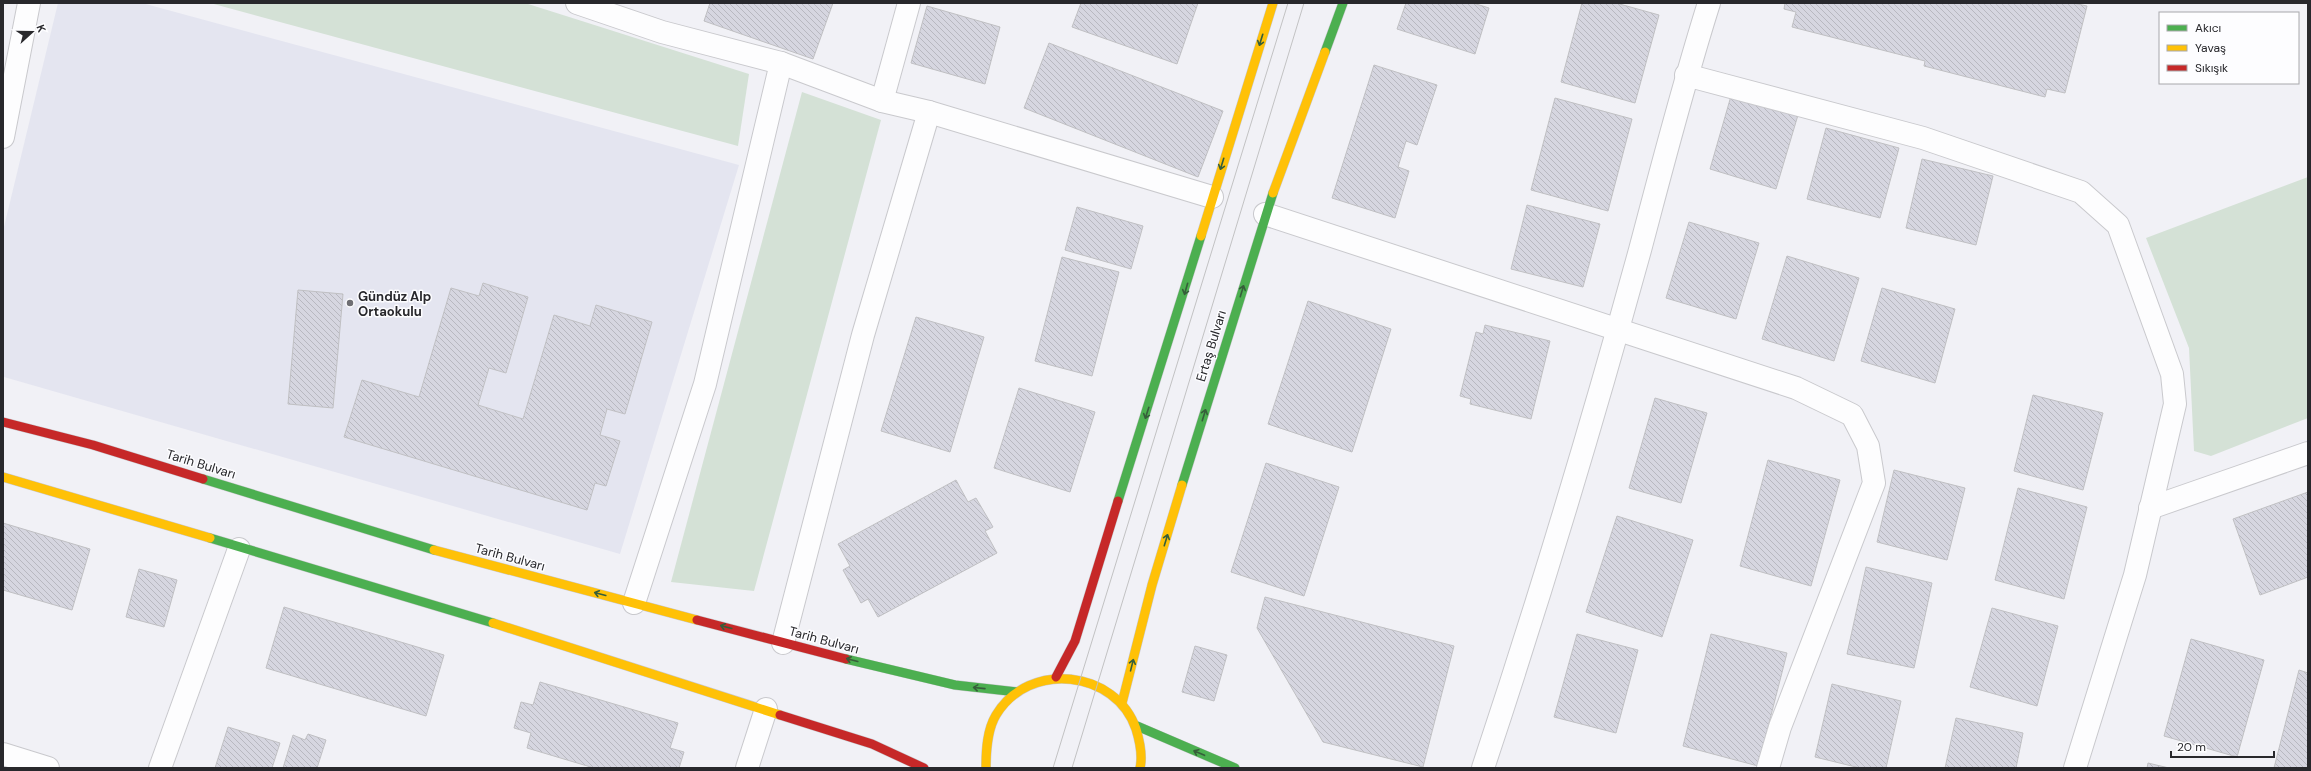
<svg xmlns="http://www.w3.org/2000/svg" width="2311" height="771" viewBox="0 0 2311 771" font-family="'DM Sans',sans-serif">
  <defs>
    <pattern id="building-back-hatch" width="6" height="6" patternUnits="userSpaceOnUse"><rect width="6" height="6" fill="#d6d6e0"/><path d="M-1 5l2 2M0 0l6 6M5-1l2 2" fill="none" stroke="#b8b8c0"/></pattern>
  </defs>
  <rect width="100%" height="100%" fill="#f1f1f6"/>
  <polygon fill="#e4e5f0" points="58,3 142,3 739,165 620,554 4,377 3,231"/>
  <g fill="#d4e1d6">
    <polygon points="210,3 525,3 749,74 738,146"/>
    <polygon points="802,92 881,120 754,591 671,582"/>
    <polygon points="2308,177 2308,418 2211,456 2194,451 2189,348 2146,238"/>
  </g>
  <g fill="url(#building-back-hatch)" stroke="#c0c0c3">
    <polygon points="710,3 833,3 813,59 704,21"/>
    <polygon points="1081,3 1198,3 1177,64 1072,27"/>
    <polygon points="1406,3 1473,3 1489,8 1475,54 1397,29"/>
    <polygon points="1582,3 1616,3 1659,15 1635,103 1561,82"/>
    <polygon points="1785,3 2073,3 2087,6 2065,93 2047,89 2045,97 1924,66 1925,61 1792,27 1796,12 1784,9"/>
    <polygon points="927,6 1000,27 985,84 911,63"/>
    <polygon points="1049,43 1223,111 1198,177 1024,108"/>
    <polygon points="1374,65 1437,85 1417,145 1406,141 1398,167 1409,171 1395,218 1332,198"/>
    <polygon points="1731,96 1798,115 1776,189 1710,169"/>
    <polygon points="1555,98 1632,119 1608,211 1531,190"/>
    <polygon points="1826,128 1899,148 1880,218 1807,199"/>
    <polygon points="1922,159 1993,176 1976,245 1906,228"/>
    <polygon points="1527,205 1600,224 1583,287 1511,269"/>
    <polygon points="1077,207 1143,226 1131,269 1065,250"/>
    <polygon points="1689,222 1759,243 1736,319 1666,298"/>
    <polygon points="1787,256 1859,278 1834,361 1762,339"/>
    <polygon points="1062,257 1119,272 1092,376 1035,361"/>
    <polygon points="483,283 528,297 506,373 489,368 478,405 523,419 554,315 590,326 596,305 652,322 625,414 607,409 600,435 620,441 606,486 595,483 587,510 344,437 362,380 419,397 451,288 479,296"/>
    <polygon points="1882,288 1955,309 1935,383 1861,361"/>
    <polygon points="298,290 343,294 333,408 288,404"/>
    <polygon points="1308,301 1391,329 1352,452 1268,424"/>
    <polygon points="916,317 984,337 950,452 881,431"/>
    <polygon points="1485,325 1550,341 1531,419 1470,404 1471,399 1460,396 1476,332 1483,334"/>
    <polygon points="1019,388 1095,412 1070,492 994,468"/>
    <polygon points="2033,395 2103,413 2083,490 2014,471"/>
    <polygon points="1655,398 1707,413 1681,503 1629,488"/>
    <polygon points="1768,460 1840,480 1811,586 1740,566"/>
    <polygon points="1266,463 1339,487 1304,596 1231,572"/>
    <polygon points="1894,470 1965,488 1947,560 1877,542"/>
    <polygon points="956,480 968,502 976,498 993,527 985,531 997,553 878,617 868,599 861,603 843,570 850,566 838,544"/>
    <polygon points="2018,488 2087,507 2064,599 1995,580"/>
    <polygon points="2308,492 2308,577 2260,595 2233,519"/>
    <polygon points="1617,516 1693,540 1662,637 1586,612"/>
    <polygon points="3,523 90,549 72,610 3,590"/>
    <polygon points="1866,567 1932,583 1914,668 1847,654"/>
    <polygon points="139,569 177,580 164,627 126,617"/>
    <polygon points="1265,597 1454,646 1423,767 1323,742 1257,628"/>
    <polygon points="284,607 444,655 426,716 266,668"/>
    <polygon points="1992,608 2058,626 2037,706 1970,687"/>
    <polygon points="1577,634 1638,650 1616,733 1554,717"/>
    <polygon points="1711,634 1787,653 1758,766 1683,746"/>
    <polygon points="2191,639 2264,660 2237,757 2164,736"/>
    <polygon points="1195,646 1227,655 1214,701 1182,692"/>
    <polygon points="2299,670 2308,673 2308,768 2274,768"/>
    <polygon points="540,682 678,723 670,748 684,752 679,768 594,768 527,748 531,733 514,728 521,702 533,705"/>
    <polygon points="1832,684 1901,701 1886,768 1860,768 1815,757"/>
    <polygon points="1956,718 2023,733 2016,768 1945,768"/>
    <polygon points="228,727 280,743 272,768 215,768"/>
    <polygon points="308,734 326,740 317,768 283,768 293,735 305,740"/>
    <polygon points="2148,763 2169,768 2147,768"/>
  </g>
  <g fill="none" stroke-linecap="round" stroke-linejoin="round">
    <defs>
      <g id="street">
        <polyline points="577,3 662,32 781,63 882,101 929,112 1212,197"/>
        <polyline points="1686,75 1923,138 2081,192 2118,225 2172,374 2175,404 2135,575 2075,768"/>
        <polyline points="882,101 909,3"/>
        <polyline points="3,137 29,3"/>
        <polyline points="1265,214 1796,388 1852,415 1868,446 1874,483 1780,727 1768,768"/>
        <polyline points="2150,508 2308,453"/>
        <polyline points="634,603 705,384 781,63"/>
        <polyline points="783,643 863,335 929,112"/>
        <polyline points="3,754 48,768"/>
        <polyline points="160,768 239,549"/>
        <polyline points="747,768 766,709"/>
        <path d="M1483 768C1540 597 1592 424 1640 250 1662 167 1683 85 1709 3"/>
      </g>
      <g id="fast">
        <polyline points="1325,52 1343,3"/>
        <polyline points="203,479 434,550"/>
        <polyline points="1182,485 1273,193"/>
        <polyline points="1118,501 1201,236"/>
        <polyline points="210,538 493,623"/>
        <polyline points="846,659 955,685 1017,692"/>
        <polyline points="1137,726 1235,768"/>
      </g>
      <g id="slow">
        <polyline points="1273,193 1325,52"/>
        <polyline points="1201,236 1273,3"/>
        <polyline points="3,477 210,538"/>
        <polyline points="434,550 697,620"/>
        <polyline points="493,623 780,715"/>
        <polyline points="1122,703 1152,585 1182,485"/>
        <path d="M986 768C986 750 987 730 996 715 1029 660 1116 670 1136 729 1140 742 1143 755 1140 768"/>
      </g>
      <g id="jam">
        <polyline points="3,422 93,445 203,479"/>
        <polyline points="697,620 846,659"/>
        <polyline points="1056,677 1075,641 1118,501"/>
        <polyline points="780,715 872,744 924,768"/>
      </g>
    </defs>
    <use href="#street" stroke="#c9c9cd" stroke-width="24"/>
    <use href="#fast" stroke="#c9c9cd" stroke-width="10"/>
    <use href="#slow" stroke="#c9c9cd" stroke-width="10"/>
    <use href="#jam" stroke="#c9c9cd" stroke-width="10"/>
    <use href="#street" stroke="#fdfdfe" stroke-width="22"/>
    <use href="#fast" stroke="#4caf50" stroke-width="9"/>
    <use href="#slow" stroke="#ffc107" stroke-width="9"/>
    <use href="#jam" stroke="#c62828" stroke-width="9"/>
    <g stroke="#c2c2c3" stroke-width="1">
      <polyline points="1053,768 1288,3"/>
      <polyline points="1072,768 1304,3"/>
    </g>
  </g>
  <defs><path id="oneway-shaft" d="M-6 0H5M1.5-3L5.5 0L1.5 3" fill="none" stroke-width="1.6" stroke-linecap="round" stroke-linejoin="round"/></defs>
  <g stroke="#365e3a">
    <use href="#oneway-shaft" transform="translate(1261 40) rotate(107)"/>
    <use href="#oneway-shaft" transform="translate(1222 164) rotate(107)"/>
    <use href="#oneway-shaft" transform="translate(1186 289) rotate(106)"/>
    <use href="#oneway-shaft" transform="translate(1242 291) rotate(-73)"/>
    <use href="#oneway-shaft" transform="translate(1147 413) rotate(108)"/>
    <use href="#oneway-shaft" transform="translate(1204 415) rotate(-73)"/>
    <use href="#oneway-shaft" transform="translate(1166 540) rotate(-73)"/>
    <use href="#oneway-shaft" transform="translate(600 594) rotate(-165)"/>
    <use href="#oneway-shaft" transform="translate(726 627) rotate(-165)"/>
    <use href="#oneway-shaft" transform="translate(852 660) rotate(-165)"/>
    <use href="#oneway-shaft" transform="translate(1132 665) rotate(-76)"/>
    <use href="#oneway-shaft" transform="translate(979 688) rotate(-174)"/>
    <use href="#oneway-shaft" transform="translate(1199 753) rotate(-157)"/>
  </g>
  <circle fill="#6e6e73" stroke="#fdfdff" stroke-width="1.5" cx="350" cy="303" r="4"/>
  <g text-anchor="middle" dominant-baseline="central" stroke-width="3" stroke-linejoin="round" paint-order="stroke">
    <g font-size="13" font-weight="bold" fill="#28282c" stroke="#fdfdff" text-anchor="start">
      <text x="358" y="296">Gündüz Alp<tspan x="358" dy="15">Ortaokulu</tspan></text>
    </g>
    <g font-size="13" fill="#28282c" stroke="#fdfdff">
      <text transform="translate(1211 346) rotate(-73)">Ertaş Bulvarı</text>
      <text transform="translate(201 464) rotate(17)">Tarih Bulvarı</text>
      <text transform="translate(510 557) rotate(15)">Tarih Bulvarı</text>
      <text transform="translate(824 640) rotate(15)">Tarih Bulvarı</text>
    </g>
  </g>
  <rect width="2311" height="771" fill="none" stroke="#28282c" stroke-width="8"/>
  <rect x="2159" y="12" width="140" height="72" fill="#fdfdff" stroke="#a8a8ab"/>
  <rect x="2167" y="25" width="20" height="6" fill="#4caf50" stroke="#a8a8ab"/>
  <text x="2195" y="32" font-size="12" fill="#28282c">Akıcı</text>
  <rect x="2167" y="45" width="20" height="6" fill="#ffc107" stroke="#a8a8ab"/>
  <text x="2195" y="52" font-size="12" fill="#28282c">Yavaş</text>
  <rect x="2167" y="65" width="20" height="6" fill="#c62828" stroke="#a8a8ab"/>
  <text x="2195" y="72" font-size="12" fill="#28282c">Sıkışık</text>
  <g transform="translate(32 32) rotate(69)" stroke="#fdfdff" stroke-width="3" paint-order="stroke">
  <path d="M0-3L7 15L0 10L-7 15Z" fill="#28282c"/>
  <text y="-6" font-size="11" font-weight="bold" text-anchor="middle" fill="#28282c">K</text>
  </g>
  <path d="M2171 751v6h103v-6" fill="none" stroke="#28282c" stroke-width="2"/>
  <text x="2177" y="751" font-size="12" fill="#28282c" stroke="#fdfdff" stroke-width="3" paint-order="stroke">20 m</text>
</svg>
